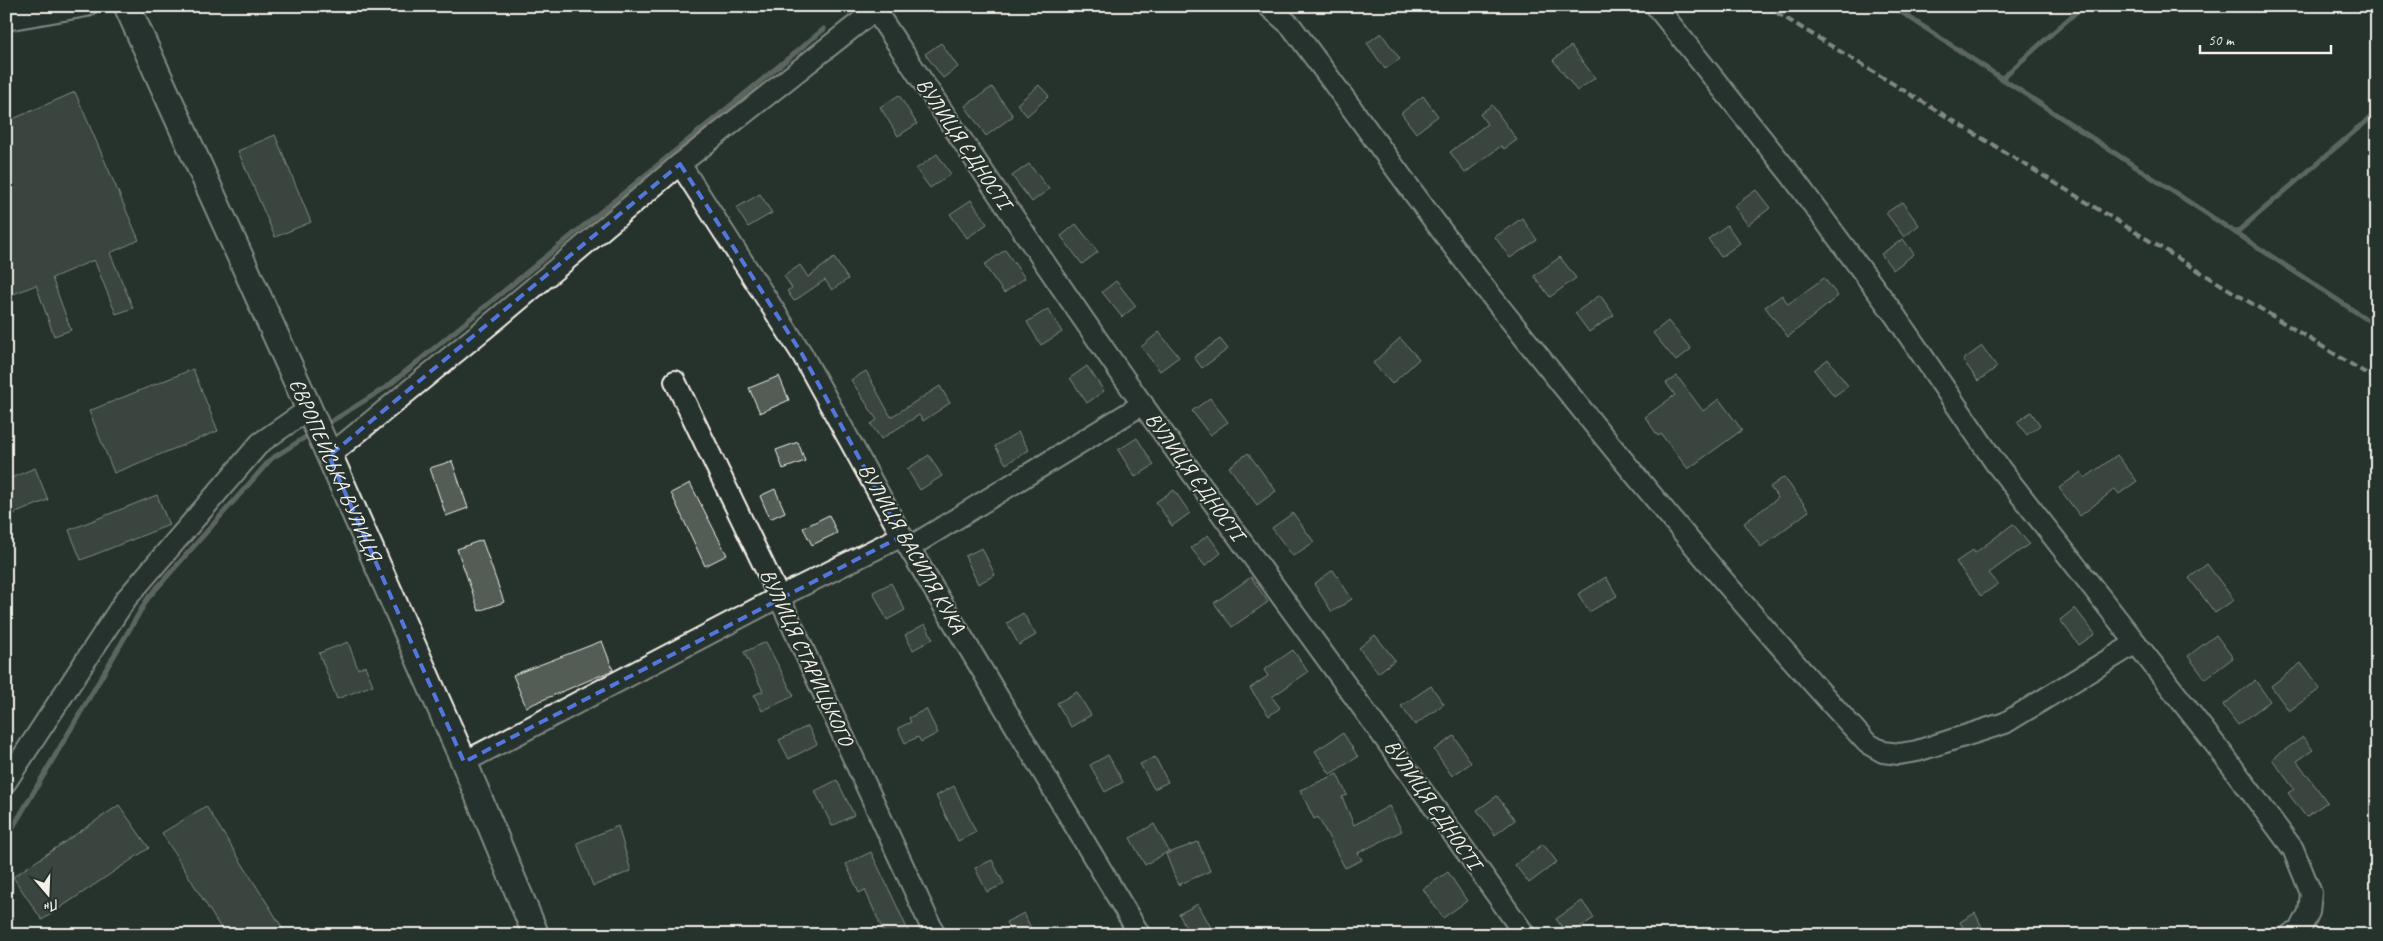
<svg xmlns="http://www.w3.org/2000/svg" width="2383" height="941" viewBox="0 0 2383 941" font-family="Caveat,sans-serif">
	<rect width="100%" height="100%" fill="#26332d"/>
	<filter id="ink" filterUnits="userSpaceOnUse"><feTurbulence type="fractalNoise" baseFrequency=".02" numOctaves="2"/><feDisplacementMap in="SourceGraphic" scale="10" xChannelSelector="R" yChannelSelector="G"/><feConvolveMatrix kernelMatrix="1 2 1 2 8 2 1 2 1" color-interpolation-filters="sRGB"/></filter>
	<g filter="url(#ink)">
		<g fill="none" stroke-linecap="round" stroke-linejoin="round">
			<!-- stream -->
			<g stroke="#9fa39b" stroke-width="5">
				<path d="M1892,6L2377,326"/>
				<path d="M847,11L853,6"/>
				<path d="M2001,79L2083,6"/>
				<path d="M2236,233L2377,112"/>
				<path d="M324,426L388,386L824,29"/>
				<path d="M6,839L148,598L271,459L312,433"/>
			</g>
		</g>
		<!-- building -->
		<g fill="#525c55" stroke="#f4f1e8">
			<path d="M1381,33L1400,59L1385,69L1367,43Z"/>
			<path d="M941,43L958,67L943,78L925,54Z"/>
			<path d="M1571,46L1595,78L1577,91L1553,60Z"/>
			<path d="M1039,85L1049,96L1027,116L1017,104Z"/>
			<path d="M992,87L1013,116L986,136L965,106Z"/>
			<path d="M75,92L139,240L110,253L133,308L116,314L94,260L52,278L71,330L54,336L36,285L6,297V122Z"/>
			<path d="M899,95L917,124L898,136L880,107Z"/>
			<path d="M1423,96L1438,116L1416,133L1401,113Z"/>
			<path d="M1492,105L1517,140L1504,149L1501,146L1465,173L1450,152L1487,124L1480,114Z"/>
			<path d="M275,135L311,222L275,237L238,151Z"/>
			<path d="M937,154L951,174L930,188L916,169Z"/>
			<path d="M1029,164L1049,189L1032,202L1012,176Z"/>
			<path d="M1756,190L1770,208L1748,225L1734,206Z"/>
			<path d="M760,194L772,213L748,227L736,208Z"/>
			<path d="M971,200L987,224L967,238L950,214Z"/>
			<path d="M1902,202L1919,225L1904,237L1886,213Z"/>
			<path d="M1522,218L1537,240L1510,258L1495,237Z"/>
			<path d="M1076,224L1098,252L1082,264L1061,236Z"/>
			<path d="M1727,225L1740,243L1721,257L1708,239Z"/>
			<path d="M1903,239L1914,254L1893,270L1881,254Z"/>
			<path d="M1005,250L1025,278L1004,293L984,265Z"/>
			<path d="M1560,257L1576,278L1550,297L1534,276Z"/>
			<path d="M834,258L848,279L832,290L825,280L794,301L787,291L792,288L784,276L800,265L808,277Z"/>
			<path d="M1824,278L1838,296L1788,337L1765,307L1782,295L1788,304Z"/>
			<path d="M1116,281L1136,306L1122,317L1102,292Z"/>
			<path d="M1600,295L1614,315L1589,332L1575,313Z"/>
			<path d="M1048,309L1062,332L1041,345L1027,322Z"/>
			<path d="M1668,321L1691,349L1676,361L1653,333Z"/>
			<path d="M1159,332L1179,357L1160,371L1141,347Z"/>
			<path d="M1400,338L1419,359L1392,384L1373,363Z"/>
			<path d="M1220,339L1228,349L1202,368L1194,357Z"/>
			<path d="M1982,346L1997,367L1978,381L1963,360Z"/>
			<path d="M1828,359L1848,386L1834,396L1814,370Z"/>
			<path d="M1087,366L1104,391L1087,403L1070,378Z"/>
			<path d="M193,369L218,431L114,473L89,411Z"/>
			<path d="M866,371L891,417L940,386L950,403L923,421L919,415L881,439L871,424L877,420L851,380Z"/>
			<path d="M779,376L789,400L760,413L749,388Z"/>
			<path d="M1677,376L1703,411L1719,399L1742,430L1688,469L1661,434L1658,436L1645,417L1675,395L1666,383Z"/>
			<path d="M1210,398L1228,422L1210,435L1192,411Z"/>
			<path d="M2031,412L2040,425L2027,435L2017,422Z"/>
			<path d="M1018,432L1029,450L1006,464L995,446Z"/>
			<path d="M1137,438L1154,465L1135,477L1118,450Z"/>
			<path d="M798,442L805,461L783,469L776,450Z"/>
			<path d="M1248,453L1276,491L1257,505L1229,467Z"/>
			<path d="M929,455L942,476L920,490L907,469Z"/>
			<path d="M2117,455L2137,481L2119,494L2115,489L2080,516L2059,488L2081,472L2085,478Z"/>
			<path d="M452,461L468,508L446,516L430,468Z"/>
			<path d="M35,468L48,500L6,517V480Z"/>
			<path d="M1784,477L1809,511L1761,547L1744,523L1778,498L1770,487Z"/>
			<path d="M690,483L727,555L705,566L671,493Z"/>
			<path d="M775,489L785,512L770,519L760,496Z"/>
			<path d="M1174,490L1190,513L1172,526L1156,502Z"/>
			<path d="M157,495L169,525L81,560L69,530Z"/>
			<path d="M1293,513L1314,542L1293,556L1272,528Z"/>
			<path d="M829,515L837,533L812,545L803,528Z"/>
			<path d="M2013,524L2029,544L1989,573L1998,584L1981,596L1956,562L1973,550L1975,553Z"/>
			<path d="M1208,535L1221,553L1205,566L1191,548Z"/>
			<path d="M482,540L504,602L479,611L457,549Z"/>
			<path d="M982,548L995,575L978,584L965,556Z"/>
			<path d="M2207,564L2234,600L2215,613L2189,578Z"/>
			<path d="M1333,570L1352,599L1332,612L1314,584Z"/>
			<path d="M1251,577L1268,602L1232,627L1214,603Z"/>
			<path d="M1606,577L1617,596L1589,612L1578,594Z"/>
			<path d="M891,583L905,610L887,620L873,592Z"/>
			<path d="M2075,608L2095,634L2079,645L2060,620Z"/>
			<path d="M1023,613L1036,635L1019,645L1007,623Z"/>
			<path d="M925,624L933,639L913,650L905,635Z"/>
			<path d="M1375,635L1395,660L1378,673L1359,648Z"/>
			<path d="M2216,635L2233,658L2205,679L2188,656Z"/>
			<path d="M602,641L613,670L526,707L513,675Z"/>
			<path d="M348,642L358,669L365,666L373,685L337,699L319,653Z"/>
			<path d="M766,642L794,696L762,711L754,695L763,691L744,652Z"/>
			<path d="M1293,650L1308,672L1272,697L1280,708L1269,716L1250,688L1268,676L1264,670Z"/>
			<path d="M2301,663L2320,689L2289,711L2271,686Z"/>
			<path d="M2255,680L2270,701L2238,725L2223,705Z"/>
			<path d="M1431,686L1444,704L1415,725L1401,706Z"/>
			<path d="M1077,692L1091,715L1071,727L1057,703Z"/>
			<path d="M926,709L938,733L921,742L918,737L905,743L898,728L911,722L909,718Z"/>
			<path d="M808,726L817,744L789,759L779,740Z"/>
			<path d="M1343,733L1358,757L1330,774L1315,751Z"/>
			<path d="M1454,736L1471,763L1452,776L1434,750Z"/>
			<path d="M2303,737L2313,750L2297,761L2327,802L2306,817L2288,793L2294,789L2272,759Z"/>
			<path d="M1108,755L1123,782L1105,792L1090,765Z"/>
			<path d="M1155,757L1168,782L1154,789L1140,764Z"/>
			<path d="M1337,774L1347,795L1342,797L1354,825L1389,806L1402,831L1358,853L1362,860L1345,868L1318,817L1314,819L1300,790Z"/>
			<path d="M837,780L854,815L832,826L815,791Z"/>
			<path d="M954,786L976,832L958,841L936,796Z"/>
			<path d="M1497,796L1515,820L1495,835L1477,810Z"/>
			<path d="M119,805L149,848L42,920L13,877Z"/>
			<path d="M206,806L287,935H225L162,833Z"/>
			<path d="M1154,824L1169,851L1145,865L1130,838Z"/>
			<path d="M618,826L631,871L593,886L577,843Z"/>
			<path d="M1198,842L1210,871L1178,885L1166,854Z"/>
			<path d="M1543,844L1557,862L1529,883L1515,865Z"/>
			<path d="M871,852L895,902L910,935H885L865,890L859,893L846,864Z"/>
			<path d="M992,860L1004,884L987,892L975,868Z"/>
			<path d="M1448,872L1467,901L1443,918L1423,889Z"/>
			<path d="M1582,901L1594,918L1568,935L1556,919Z"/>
			<path d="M1198,904L1215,935H1190L1179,914Z"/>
			<path d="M1024,913L1034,935H1012L1006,922Z"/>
			<path d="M1975,913L1986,935H1967L1960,922Z"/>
		</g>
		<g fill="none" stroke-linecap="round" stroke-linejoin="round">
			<!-- minor casing -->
			<g stroke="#f4f1e8" stroke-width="24">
				<g id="minor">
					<path d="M1268,6L1291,26C1355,111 1416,199 1481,283C1605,441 1732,596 1867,743L1883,752L1899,754L1917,751L2005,723L2136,643"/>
					<path d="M1656,6L1791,175L1894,314L1994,461L2225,757L2293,849L2311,893L2309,912L2299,932L2290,935"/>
					<path d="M875,10C963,142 1051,275 1143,405C1270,582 1400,757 1525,935"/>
					<path d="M6,20L87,6"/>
					<path d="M680,164L802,354L902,536L1140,935"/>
					<path d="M675,381L779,597L935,935"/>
					<path d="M329,456L499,317L680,164L880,6"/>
					<path d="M910,547L1143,404"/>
					<path d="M464,762L779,597L902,536"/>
					<path d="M6,782L126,599L260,443L309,409"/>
				</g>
			</g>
			<!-- major casing -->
			<g stroke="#f4f1e8" stroke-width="29">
				<g id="major">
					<path id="s1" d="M127,6L309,409L464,762L536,935"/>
				</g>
			</g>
			<!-- minor -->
			<use href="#minor" stroke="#26332d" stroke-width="20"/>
			<!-- major -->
			<use href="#major" stroke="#26332d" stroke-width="25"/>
			<!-- rail -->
			<path stroke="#f4f1e8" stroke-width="4" stroke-dasharray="8 4" stroke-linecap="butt" d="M1766,6L2377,380"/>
		</g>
	</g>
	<!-- marked area -->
	<path d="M0 0H2383V941H0ZM680,164L802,354L902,536L464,762L329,456Z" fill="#26332d" fill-opacity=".55" fill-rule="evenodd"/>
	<path fill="none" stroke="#5377dc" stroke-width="4" stroke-dasharray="10 6" stroke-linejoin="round" d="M680,164L802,354L902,536L464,762L329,456Z"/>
	<g text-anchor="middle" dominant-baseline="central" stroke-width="4" stroke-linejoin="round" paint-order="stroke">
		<!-- street labels -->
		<g font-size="21" fill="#f4f1e8" stroke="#26332d">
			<text transform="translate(964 143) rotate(56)">ВУЛИЦЯ ЄДНОСТІ</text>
			<text stroke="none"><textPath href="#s1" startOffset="508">ЄВРОПЕЙСЬКА ВУЛИЦЯ</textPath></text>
			<text transform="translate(1195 476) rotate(54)">ВУЛИЦЯ ЄДНОСТІ</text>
			<text transform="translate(912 548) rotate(60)">ВУЛИЦЯ ВАСИЛЯ КУКА</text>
			<text transform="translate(807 657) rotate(65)">ВУЛИЦЯ СТАРИЦЬКОГО</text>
			<text transform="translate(1433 804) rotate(55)">ВУЛИЦЯ ЄДНОСТІ</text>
		</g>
	</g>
	<!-- margin -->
	<rect width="2383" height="941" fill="none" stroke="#26332d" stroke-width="25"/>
	<rect x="12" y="12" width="2358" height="916" fill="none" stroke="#f4f1e8" stroke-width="2" filter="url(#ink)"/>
	<!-- north arrow -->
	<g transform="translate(48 894) rotate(161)" stroke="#26332d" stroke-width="4" paint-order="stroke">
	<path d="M0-4L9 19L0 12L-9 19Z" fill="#f4f1e8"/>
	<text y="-8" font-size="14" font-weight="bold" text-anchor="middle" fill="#f4f1e8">Пн</text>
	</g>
	<!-- scale -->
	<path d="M2200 45v8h131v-8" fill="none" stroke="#f4f1e8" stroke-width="2.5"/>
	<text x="2208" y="45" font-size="15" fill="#f4f1e8" stroke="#26332d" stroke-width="4" paint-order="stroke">50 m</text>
</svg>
